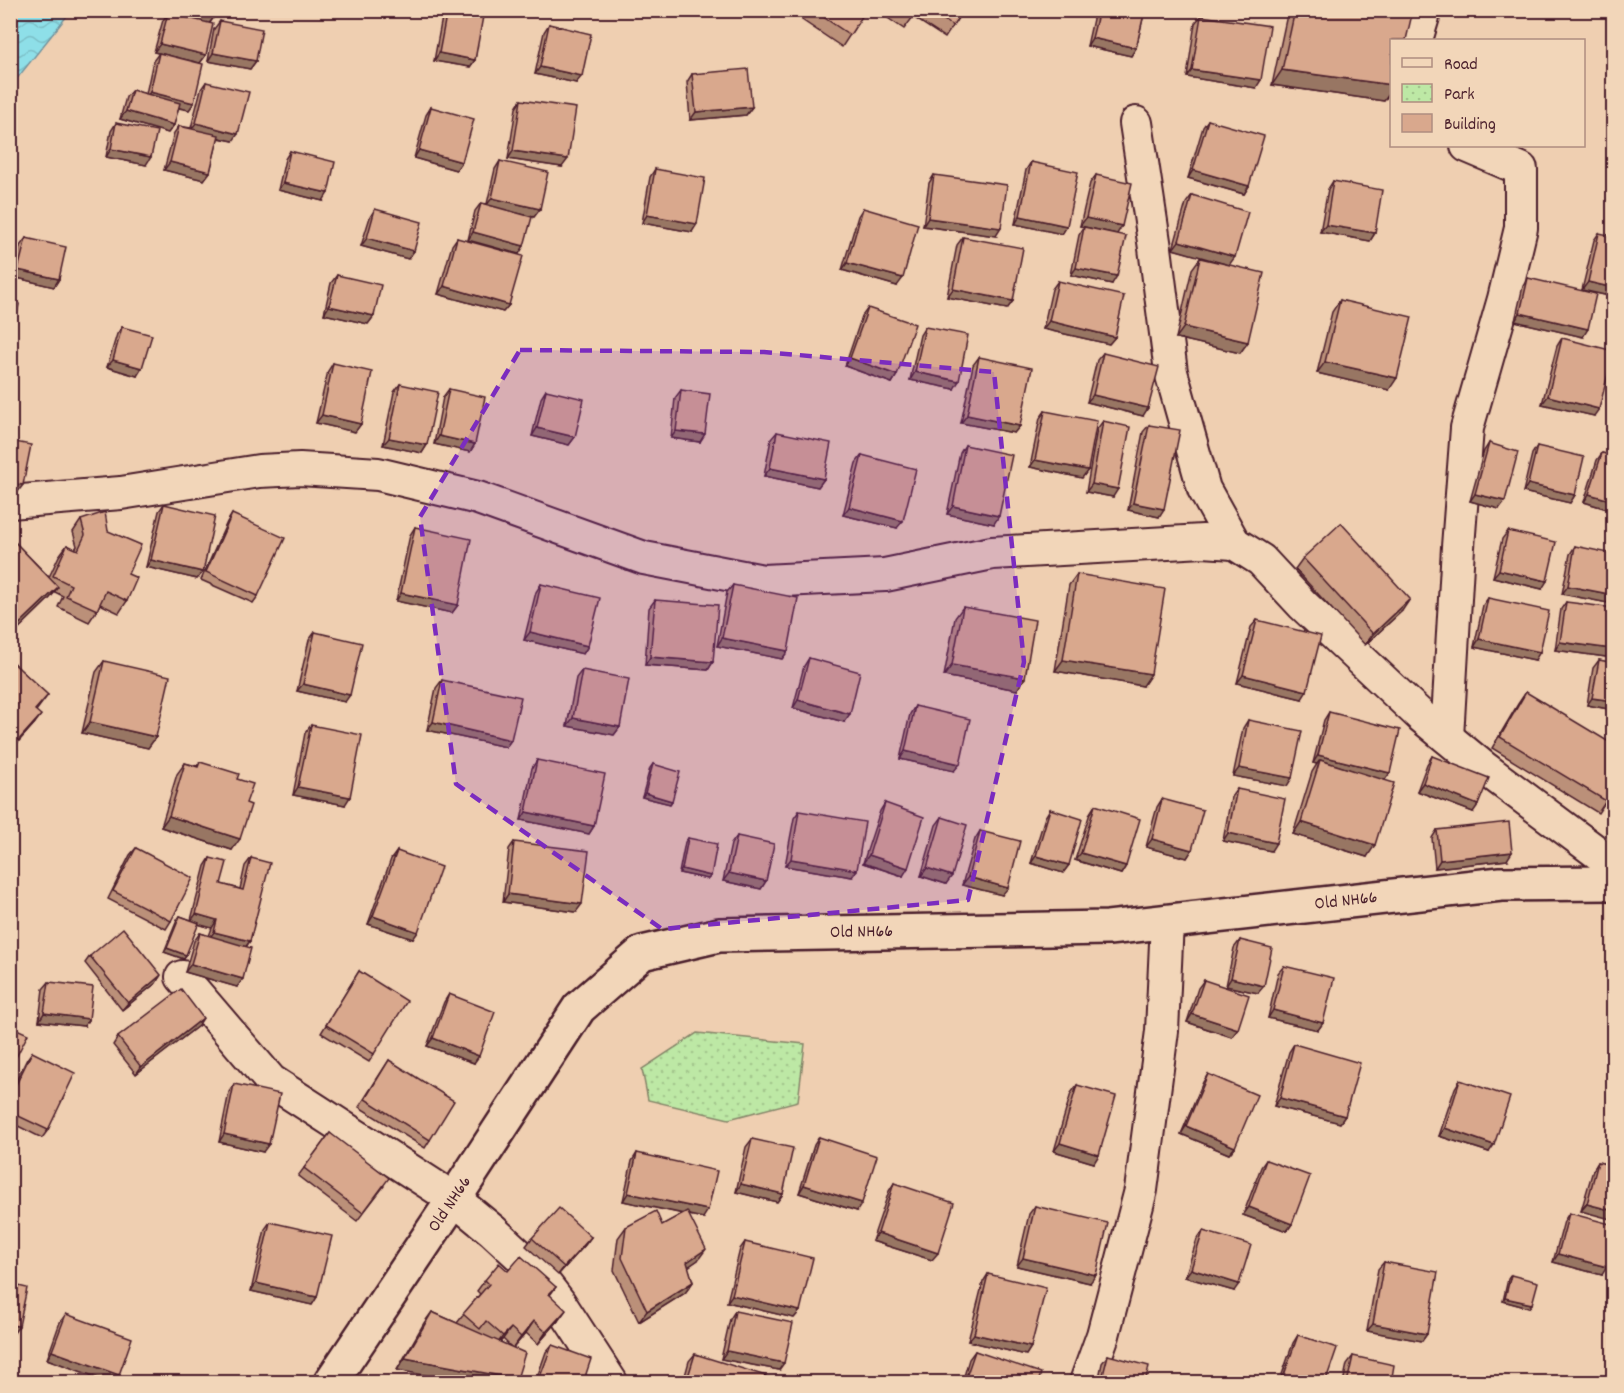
<svg xmlns="http://www.w3.org/2000/svg" width="1624" height="1393" viewBox="0 0 1624 1393" font-family="Dekko,sans-serif">
	<defs>
		<pattern id="park-dots" width="8" height="8" patternUnits="userSpaceOnUse" patternTransform="scale(1.5)"><rect width="8" height="8" fill="#bde8a5"/><path d="M2 2h.1M6 6h.1" fill="none" stroke="#a4c78e" stroke-width="1.8" stroke-linecap="round"/></pattern>
		<pattern id="water-waves" width="16" height="10" patternUnits="userSpaceOnUse" patternTransform="scale(1.5)"><rect width="16" height="10" fill="#8edfe8"/><path d="M0 5q4-4 8 0t8 0" fill="none" stroke="#7cbfc7"/></pattern>
	</defs>
	<rect width="100%" height="100%" fill="#efcfb1"/>
	<filter id="ink" filterUnits="userSpaceOnUse"><feTurbulence type="fractalNoise" baseFrequency=".0167" numOctaves="2"/><feDisplacementMap in="SourceGraphic" scale="12" xChannelSelector="R" yChannelSelector="G"/><feConvolveMatrix kernelMatrix="1 2 1 2 8 2 1 2 1" color-interpolation-filters="sRGB"/></filter>
	<g filter="url(#ink)">
		<!-- park -->
		<path fill="url(#park-dots)" stroke="#848468" stroke-width="1.5" d="M697,1033L805,1044L798,1101L729,1119L648,1100L642,1069Z"/>
		<!-- water -->
		<path fill="url(#water-waves)" stroke="#73929c" stroke-width="1.5" d="M11,10L71,11L11,86L10,11Z"/>
		<g fill="none" stroke-linecap="round" stroke-linejoin="round">
			<!-- minor casing -->
			<g stroke="#4a1f2b" stroke-width="36">
				<g id="minor">
					<path d="M1416,40L1425,10"/>
					<path d="M1136,123L1155,248L1171,372L1204,489L1234,543"/>
					<path d="M10,502L121,493L259,471L300,469L378,474L478,498L644,558L763,581L885,575L992,553L1203,541L1234,543L1261,560L1303,605L1421,716L1483,767L1614,865"/>
					<path d="M1447,737L1458,547L1467,428L1504,299L1521,228V169L1467,146"/>
					<path d="M182,977L271,1081L454,1199L493,1231L532,1267L559,1302L611,1382"/>
					<path d="M1086,1382L1103,1335L1141,1190L1162,1031L1167,921"/>
				</g>
			</g>
			<!-- primary casing -->
			<g stroke="#4a1f2b" stroke-width="38">
				<g id="primary">
					<path id="s1" d="M331,1382L454,1199L579,1008L642,953L719,935L1108,928L1501,884L1614,883"/>
				</g>
			</g>
			<!-- minor -->
			<use href="#minor" stroke="#f2d6b9" stroke-width="32"/>
			<!-- primary -->
			<use href="#primary" stroke="#f2d6b9" stroke-width="33"/>
		</g>
		<!-- wall -->
		<g fill="#bb9079" stroke="#4a1f2b" stroke-width="1.5" fill-rule="evenodd">
			<path d="M162,10H215L214,17L210,23L206,55L200,63L154,52L163,20L166,16L161,14Z"/>
			<path d="M444,10H482L475,60L470,67L434,61L443,12Z"/>
			<path d="M808,10H866L842,47L802,20Z"/>
			<path d="M876,10H963L945,38L913,17L904,29Z"/>
			<path d="M1095,10H1145L1136,48L1131,56L1087,46Z"/>
			<path d="M1288,10H1413L1392,40V90L1384,101L1272,85Z"/>
			<path d="M1201,16L1256,88L1187,77L1195,23Z"/>
			<path d="M220,21L256,61L250,69L208,61L214,29Z"/>
			<path d="M549,24L576,83L535,74L544,32Z"/>
			<path d="M159,53L194,103L189,110L178,108L174,125L168,133L120,119L126,97L132,90L146,94L153,61Z"/>
			<path d="M692,74L752,107L746,115L690,120L687,82Z"/>
			<path d="M206,82L233,141L218,138L210,172L204,180L164,170L174,133L179,126L191,128L201,89Z"/>
			<path d="M521,100L562,167L508,159L516,108Z"/>
			<path d="M431,107L456,170L414,158L426,115Z"/>
			<path d="M1208,120L1249,186L1244,194L1188,178L1203,127Z"/>
			<path d="M116,123L146,165L106,157L111,131Z"/>
			<path d="M290,151L323,201L278,190L285,159Z"/>
			<path d="M500,161L540,209L534,217L529,216L519,254L468,240L475,211L481,203L487,204L495,169Z"/>
			<path d="M1031,162L1067,226L1062,234L1015,224L1026,170Z"/>
			<path d="M655,169L692,232L642,223L650,177Z"/>
			<path d="M934,175L996,236L923,226L929,183Z"/>
			<path d="M1096,175L1117,234L1112,284L1071,275L1079,235L1084,227L1111,233L1080,226L1090,183Z"/>
			<path d="M1333,181L1375,233L1370,241L1320,232L1328,189Z"/>
			<path d="M1192,195L1229,265L1248,342L1240,353L1176,338L1192,269L1200,258L1228,264L1173,249L1186,203Z"/>
			<path d="M863,208L897,286L842,270L858,216Z"/>
			<path d="M375,209L414,251L408,259L361,246L370,217Z"/>
			<path d="M1599,233L1614,297L1582,290L1594,240Z"/>
			<path d="M963,237L1013,301L1007,309L947,297L957,245Z"/>
			<path d="M26,238L59,279L54,287L13,277L20,246Z"/>
			<path d="M457,238L509,305L503,312L438,294L452,245Z"/>
			<path d="M337,275L374,316L368,324L324,314L331,283Z"/>
			<path d="M1528,278L1583,337L1515,321L1523,286Z"/>
			<path d="M1058,281L1115,337L1109,344L1043,329L1052,289Z"/>
			<path d="M1340,300L1389,390L1317,373L1332,312Z"/>
			<path d="M868,308L897,375L892,383L845,366L862,316Z"/>
			<path d="M122,327L137,376L107,367L117,334Z"/>
			<path d="M925,327L954,389L910,380L920,335Z"/>
			<path d="M1562,338L1594,416L1542,404L1557,346Z"/>
			<path d="M1103,353L1143,416L1087,402L1097,360Z"/>
			<path d="M979,357L1020,426L1014,433L961,423L973,365Z"/>
			<path d="M333,363L361,424L355,432L316,423L328,371Z"/>
			<path d="M400,384L427,445L422,453L383,445L394,392Z"/>
			<path d="M449,389L475,444L470,452L434,444L443,397Z"/>
			<path d="M546,390L575,437L569,445L532,436L541,398Z"/>
			<path d="M681,390L700,442L671,438L675,398Z"/>
			<path d="M1045,411L1088,470L1082,478L1030,467L1040,418Z"/>
			<path d="M1103,421L1113,497L1086,492L1097,429Z"/>
			<path d="M1149,425L1159,517L1128,510L1143,432Z"/>
			<path d="M777,432L824,479L818,487L764,476L771,439Z"/>
			<path d="M1489,443L1499,509L1470,501L1484,451Z"/>
			<path d="M965,445L994,524L947,514L960,453Z"/>
			<path d="M1537,446L1575,495L1570,503L1523,492L1532,454Z"/>
			<path d="M1602,453L1614,456V511L1584,502L1597,460Z"/>
			<path d="M862,455L897,528L843,515L856,463Z"/>
			<path d="M164,504L203,572L197,579L146,567L159,511Z"/>
			<path d="M232,514L258,596L253,603L201,580L227,522Z"/>
			<path d="M81,520L108,531L128,574L127,601L119,613L100,604L97,610L89,622L58,607L63,596L55,592L50,598L10,637V537L49,577L59,556L67,545L75,549L77,546L73,532Z"/>
			<path d="M415,527L458,605L452,613L396,601L410,535Z"/>
			<path d="M1508,531L1542,589L1493,577L1502,539Z"/>
			<path d="M1575,546L1614,595L1608,603L1562,594L1570,554Z"/>
			<path d="M1303,558L1402,611L1365,645L1295,569Z"/>
			<path d="M1077,574L1143,686L1055,671L1069,585Z"/>
			<path d="M541,584L588,646L583,654L524,640L536,592Z"/>
			<path d="M733,585L788,651L782,659L717,646L727,592Z"/>
			<path d="M1488,598L1535,660L1474,647L1483,605Z"/>
			<path d="M655,600L713,662L708,670L645,665L649,608Z"/>
			<path d="M1566,602L1612,649L1606,657L1555,650L1561,609Z"/>
			<path d="M963,607L1017,690L944,676L955,618Z"/>
			<path d="M1257,620L1302,699L1237,683L1251,627Z"/>
			<path d="M315,632L345,702L297,691L309,640Z"/>
			<path d="M809,658L844,722L793,708L804,666Z"/>
			<path d="M10,660L48,695L36,711L35,723L10,751Z"/>
			<path d="M1599,660L1614,663V710L1587,705L1593,668Z"/>
			<path d="M104,661L156,737L148,748L82,733L96,672Z"/>
			<path d="M582,670L620,727L614,735L567,726L576,678Z"/>
			<path d="M442,680L511,740L506,747L427,730L436,688Z"/>
			<path d="M1526,692L1606,801L1598,813L1492,748L1518,704Z"/>
			<path d="M915,706L954,771L900,759L910,714Z"/>
			<path d="M1329,712L1385,780L1367,857L1293,834L1312,772L1317,764L1313,763L1324,720Z"/>
			<path d="M1248,720L1287,786L1233,776L1243,728Z"/>
			<path d="M311,725L345,805L293,795L305,733Z"/>
			<path d="M1432,756L1473,812L1417,791L1427,764Z"/>
			<path d="M537,760L594,826L589,834L521,820L532,768Z"/>
			<path d="M200,762L237,779L246,803L232,850L161,827L177,774L185,763L197,766Z"/>
			<path d="M653,764L672,801L670,804L642,797L650,768Z"/>
			<path d="M1237,789L1271,851L1223,841L1231,797Z"/>
			<path d="M1162,799L1192,850L1187,858L1146,847L1157,807Z"/>
			<path d="M885,803L903,876L863,863L880,811Z"/>
			<path d="M1095,805L1126,866L1121,874L1075,860L1090,813Z"/>
			<path d="M1050,809L1069,865L1063,873L1031,863L1045,817Z"/>
			<path d="M799,811L852,877L785,866L794,818Z"/>
			<path d="M942,817L946,884L921,876L936,825Z"/>
			<path d="M1437,830L1507,860L1435,868L1432,838Z"/>
			<path d="M980,831L1002,895L962,885L975,839Z"/>
			<path d="M737,836L766,881L761,889L723,881L731,844Z"/>
			<path d="M688,838L711,876L708,879L679,873L685,842Z"/>
			<path d="M514,842L576,912L503,902L509,849Z"/>
			<path d="M136,848L171,921L166,929L108,899L130,855Z"/>
			<path d="M397,851L413,939L368,924L391,859Z"/>
			<path d="M210,858L221,884L240,889L245,866L251,858L250,941L246,947L237,987L185,972L194,941L200,933L209,936L212,928L198,924L184,959L164,952L177,920L180,916L191,920L205,866Z"/>
			<path d="M1240,940L1258,993L1226,986L1234,948Z"/>
			<path d="M90,956L156,983L122,1010L85,963Z"/>
			<path d="M1284,966L1323,1023L1318,1030L1268,1018L1278,973Z"/>
			<path d="M359,971L374,1054L369,1062L321,1033Z"/>
			<path d="M1204,980L1238,1029L1232,1037L1187,1022L1198,988Z"/>
			<path d="M49,982L84,1026L39,1021L43,989Z"/>
			<path d="M449,994L474,1063L427,1046L444,1002Z"/>
			<path d="M198,1026L136,1074L113,1045L118,1037Z"/>
			<path d="M1294,1044L1345,1116L1340,1123L1274,1106L1289,1052Z"/>
			<path d="M32,1052L48,1130L42,1138L10,1122V1093L27,1059Z"/>
			<path d="M389,1060L430,1140L425,1148L359,1107Z"/>
			<path d="M1208,1074L1235,1147L1229,1154L1181,1134L1203,1082Z"/>
			<path d="M1460,1080L1489,1152L1439,1136L1455,1088Z"/>
			<path d="M234,1084L263,1152L219,1142L229,1092Z"/>
			<path d="M1077,1085L1094,1163L1054,1151L1071,1093Z"/>
			<path d="M330,1133L384,1186L357,1221L298,1176Z"/>
			<path d="M819,1137L857,1211L799,1193L814,1145Z"/>
			<path d="M752,1139L783,1194L777,1202L736,1192L746,1147Z"/>
			<path d="M637,1153L703,1218L689,1215L698,1260L688,1267L693,1282L685,1293L639,1322L614,1270L618,1238L626,1227L662,1225L683,1214L623,1201L632,1161Z"/>
			<path d="M1266,1160L1292,1224L1287,1231L1243,1215L1261,1167Z"/>
			<path d="M1598,1162L1614,1166L1581,1211L1593,1170Z"/>
			<path d="M894,1183L932,1260L872,1241L889,1191Z"/>
			<path d="M1035,1206L1090,1283L1017,1266L1029,1214Z"/>
			<path d="M1569,1213L1602,1275L1553,1262L1564,1221Z"/>
			<path d="M270,1222L317,1297L312,1305L251,1291L265,1229Z"/>
			<path d="M1203,1231L1234,1291L1185,1277L1197,1239Z"/>
			<path d="M591,1237L585,1245L558,1275L526,1246L532,1238Z"/>
			<path d="M745,1242L800,1311L794,1318L727,1302L740,1249Z"/>
			<path d="M1384,1262L1427,1334L1422,1341L1367,1331L1378,1269Z"/>
			<path d="M508,1271L556,1287L550,1295L558,1321L538,1344L526,1333L513,1348L517,1379L514,1383H466L397,1370L424,1323L432,1312L457,1323L480,1294L477,1291L485,1280ZM503,1339L511,1347L500,1342Z"/>
			<path d="M988,1274L1031,1347L1026,1355L968,1341L983,1282Z"/>
			<path d="M1511,1275L1529,1308L1503,1301L1508,1279Z"/>
			<path d="M735,1311L779,1370L721,1359L730,1319Z"/>
			<path d="M66,1314L119,1375L114,1383L47,1359L60,1322Z"/>
			<path d="M1298,1335L1325,1383H1279L1293,1343Z"/>
			<path d="M552,1345L583,1383H535L546,1352Z"/>
			<path d="M975,1351L1038,1383H962L969,1359Z"/>
			<path d="M695,1354L764,1383H683L689,1361Z"/>
			<path d="M1108,1355L1145,1383H1098L1102,1363Z"/>
			<path d="M1353,1356L1391,1383H1343L1347,1364Z"/>
			<path d="M1614,1363V1383H1609L1612,1364Z"/>
		</g>
		<!-- shaded-wall -->
		<g fill="#987663" stroke="#4a1f2b" stroke-width="1.5">
			<path d="M164,10H184L214,17L208,25L168,13L166,16L161,14Z"/>
			<path d="M1092,38L1136,48L1131,56L1087,46Z"/>
			<path d="M160,44L206,55L200,63L154,52Z"/>
			<path d="M213,53L256,61L250,69L208,61Z"/>
			<path d="M439,53L475,60L470,67L434,61Z"/>
			<path d="M540,67L582,76L576,83L535,74Z"/>
			<path d="M1192,70L1261,80L1256,88L1187,77Z"/>
			<path d="M1282,70L1392,85V90L1384,101L1272,85Z"/>
			<path d="M150,92L194,103L189,110L144,100Z"/>
			<path d="M752,107L746,115L690,120L696,112Z"/>
			<path d="M126,111L174,125L168,133L120,119Z"/>
			<path d="M196,123L238,134L233,141L190,131Z"/>
			<path d="M111,149L151,157L146,165L106,157Z"/>
			<path d="M419,150L462,162L456,170L414,158Z"/>
			<path d="M513,151L568,159L562,167L508,159Z"/>
			<path d="M170,162L210,172L204,180L164,170Z"/>
			<path d="M1193,170L1249,186L1244,194L1188,178Z"/>
			<path d="M283,183L328,193L323,201L278,190Z"/>
			<path d="M492,198L540,209L534,217L486,206Z"/>
			<path d="M647,215L697,224L692,232L642,223Z"/>
			<path d="M1020,216L1067,226L1062,234L1015,224Z"/>
			<path d="M928,218L1001,228L996,236L923,226Z"/>
			<path d="M1086,218L1122,226L1117,234L1080,226Z"/>
			<path d="M1326,225L1375,233L1370,241L1320,232Z"/>
			<path d="M473,232L524,246L519,254L468,240Z"/>
			<path d="M367,238L414,251L408,259L361,246Z"/>
			<path d="M1179,241L1235,257L1229,265L1173,249Z"/>
			<path d="M847,263L903,278L897,286L842,270Z"/>
			<path d="M1076,268L1117,276L1112,284L1071,275Z"/>
			<path d="M18,270L59,279L54,287L13,277Z"/>
			<path d="M1588,282L1614,288V297L1582,290Z"/>
			<path d="M444,286L509,305L503,312L438,294Z"/>
			<path d="M953,289L1013,301L1007,309L947,297Z"/>
			<path d="M329,306L374,316L368,324L324,314Z"/>
			<path d="M1520,313L1588,329L1583,337L1515,321Z"/>
			<path d="M1049,321L1115,337L1109,344L1043,329Z"/>
			<path d="M1184,327L1248,342L1240,353L1176,338Z"/>
			<path d="M850,358L897,375L892,383L845,366Z"/>
			<path d="M113,360L142,368L137,376L107,367Z"/>
			<path d="M1325,362L1397,378L1389,390L1317,373Z"/>
			<path d="M915,372L959,381L954,389L910,380Z"/>
			<path d="M1093,395L1148,408L1143,416L1087,402Z"/>
			<path d="M1548,396L1599,409L1594,416L1542,404Z"/>
			<path d="M322,415L361,424L355,432L316,423Z"/>
			<path d="M967,415L1020,426L1014,433L961,423Z"/>
			<path d="M537,428L575,437L569,445L532,436Z"/>
			<path d="M676,431L705,434L700,442L671,438Z"/>
			<path d="M439,436L475,444L470,452L434,444Z"/>
			<path d="M389,438L427,445L422,453L383,445Z"/>
			<path d="M1035,460L1088,470L1082,478L1030,467Z"/>
			<path d="M770,468L824,479L818,487L764,476Z"/>
			<path d="M10,483L23,485L17,493L10,492Z"/>
			<path d="M1092,484L1118,489L1113,497L1086,492Z"/>
			<path d="M1528,484L1575,495L1570,503L1523,492Z"/>
			<path d="M1475,494L1505,501L1499,509L1470,501Z"/>
			<path d="M1589,494L1614,501V511L1584,502Z"/>
			<path d="M1133,503L1164,509L1159,517L1128,510Z"/>
			<path d="M953,506L999,516L994,524L947,514Z"/>
			<path d="M849,507L903,521L897,528L843,515Z"/>
			<path d="M151,560L203,572L197,579L146,567Z"/>
			<path d="M1499,570L1547,581L1542,589L1493,577Z"/>
			<path d="M1568,586L1614,595L1608,603L1562,594Z"/>
			<path d="M58,587L50,598L10,637V633Z"/>
			<path d="M401,593L458,605L452,613L396,601Z"/>
			<path d="M1410,599L1402,611L1365,645L1373,634Z"/>
			<path d="M530,632L588,646L583,654L524,640Z"/>
			<path d="M722,638L788,651L782,659L717,646Z"/>
			<path d="M1479,639L1540,652L1535,660L1474,647Z"/>
			<path d="M1560,642L1612,649L1606,657L1555,650Z"/>
			<path d="M650,657L713,662L708,670L645,665Z"/>
			<path d="M1063,660L1151,674L1143,686L1055,671Z"/>
			<path d="M952,665L1025,678L1017,690L944,676Z"/>
			<path d="M1243,675L1307,691L1302,699L1237,683Z"/>
			<path d="M303,684L350,695L345,702L297,691Z"/>
			<path d="M1592,698L1614,701V710L1587,705Z"/>
			<path d="M798,700L850,714L844,722L793,708Z"/>
			<path d="M41,715L35,723L10,751L15,744Z"/>
			<path d="M573,718L620,727L614,735L567,726Z"/>
			<path d="M90,722L156,737L148,748L82,733Z"/>
			<path d="M433,722L511,740L506,747L427,730Z"/>
			<path d="M905,751L960,764L954,771L900,759Z"/>
			<path d="M1318,755L1390,773L1384,781L1320,760L1317,764L1313,763Z"/>
			<path d="M1239,768L1292,778L1287,786L1233,776Z"/>
			<path d="M1423,783L1478,805L1473,812L1417,791Z"/>
			<path d="M298,787L350,797L345,805L293,795Z"/>
			<path d="M645,793L672,801L670,804L642,797Z"/>
			<path d="M526,812L594,826L589,834L521,820Z"/>
			<path d="M169,816L240,839L232,850L161,827Z"/>
			<path d="M1301,822L1375,845L1367,857L1293,834Z"/>
			<path d="M1228,833L1276,843L1271,851L1223,841Z"/>
			<path d="M1152,839L1192,850L1187,858L1146,847Z"/>
			<path d="M1512,852L1507,860L1435,868L1440,860Z"/>
			<path d="M1081,853L1126,866L1121,874L1075,860Z"/>
			<path d="M869,855L908,868L903,876L863,863Z"/>
			<path d="M1036,856L1069,865L1063,873L1031,863Z"/>
			<path d="M791,859L857,870L852,877L785,866Z"/>
			<path d="M927,868L952,876L946,884L921,876Z"/>
			<path d="M682,869L711,876L708,879L679,873Z"/>
			<path d="M729,873L766,881L761,889L723,881Z"/>
			<path d="M968,877L1008,888L1002,895L962,885Z"/>
			<path d="M508,894L582,904L576,912L503,902Z"/>
			<path d="M196,914L217,920L212,928L190,922Z"/>
			<path d="M373,916L418,932L413,939L368,924Z"/>
			<path d="M214,932L250,941L244,949L208,940Z"/>
			<path d="M167,948L186,955L184,959L164,952Z"/>
			<path d="M191,964L243,979L237,987L185,972Z"/>
			<path d="M161,975L156,983L122,1010L128,1003Z"/>
			<path d="M1231,978L1264,986L1258,993L1226,986Z"/>
			<path d="M1273,1010L1323,1023L1318,1030L1268,1018Z"/>
			<path d="M44,1013L89,1019L84,1026L39,1021Z"/>
			<path d="M1192,1014L1238,1029L1232,1037L1187,1022Z"/>
			<path d="M203,1018L198,1026L136,1074L141,1067Z"/>
			<path d="M433,1038L479,1056L474,1063L427,1046Z"/>
			<path d="M1280,1098L1345,1116L1340,1123L1274,1106Z"/>
			<path d="M1186,1126L1235,1147L1229,1154L1181,1134Z"/>
			<path d="M1445,1128L1494,1145L1489,1152L1439,1136Z"/>
			<path d="M224,1134L269,1144L263,1152L219,1142Z"/>
			<path d="M1060,1143L1099,1155L1094,1163L1054,1151Z"/>
			<path d="M741,1184L783,1194L777,1202L736,1192Z"/>
			<path d="M804,1185L862,1203L857,1211L799,1193Z"/>
			<path d="M628,1193L708,1210L703,1218L623,1201Z"/>
			<path d="M1587,1204L1614,1211V1220L1581,1211Z"/>
			<path d="M1249,1207L1292,1224L1287,1231L1243,1215Z"/>
			<path d="M878,1233L938,1253L932,1260L872,1241Z"/>
			<path d="M591,1237L585,1245L558,1275L564,1267Z"/>
			<path d="M706,1249L698,1260L679,1273L687,1262Z"/>
			<path d="M1558,1254L1607,1267L1602,1275L1553,1262Z"/>
			<path d="M1023,1258L1096,1275L1090,1283L1017,1266Z"/>
			<path d="M1191,1269L1239,1284L1234,1291L1185,1277Z"/>
			<path d="M693,1282L685,1293L639,1322L647,1311Z"/>
			<path d="M256,1283L317,1297L312,1305L251,1291Z"/>
			<path d="M732,1295L800,1311L794,1318L727,1302Z"/>
			<path d="M1505,1298L1532,1304L1529,1308L1503,1301Z"/>
			<path d="M566,1310L558,1321L538,1344L546,1332Z"/>
			<path d="M534,1321L526,1333L513,1348L521,1337Z"/>
			<path d="M1373,1324L1427,1334L1422,1341L1367,1331Z"/>
			<path d="M10,1325L19,1326L13,1334L10,1333Z"/>
			<path d="M511,1328L503,1339L495,1347L503,1336Z"/>
			<path d="M974,1334L1031,1347L1026,1355L968,1341Z"/>
			<path d="M52,1351L119,1375L114,1383H112L47,1359Z"/>
			<path d="M727,1351L784,1363L779,1370L721,1359Z"/>
			<path d="M405,1358L517,1379L514,1383H466L397,1370Z"/>
			<path d="M540,1377L557,1383H536Z"/>
		</g>
		<!-- building -->
		<g fill="#d9a88d" stroke="#4a1f2b" stroke-width="1.5">
			<path d="M184,10H215L214,17Z"/>
			<path d="M447,10L484,11L475,60L439,53Z"/>
			<path d="M813,10H866L850,35Z"/>
			<path d="M901,10H917L912,18Z"/>
			<path d="M929,10H963L953,26Z"/>
			<path d="M1099,10H1145L1136,48L1092,38Z"/>
			<path d="M1295,10H1413L1406,40H1392V85L1282,70Z"/>
			<path d="M168,13L213,24L206,55L160,44Z"/>
			<path d="M1201,16L1270,26L1261,80L1192,70Z"/>
			<path d="M220,21L262,29L256,61L213,53Z"/>
			<path d="M549,24L591,34L582,76L540,67Z"/>
			<path d="M159,53L203,64L194,103L150,92Z"/>
			<path d="M748,69L752,107L696,112L692,74Z"/>
			<path d="M206,82L249,92L238,134L196,123Z"/>
			<path d="M132,90L180,103L174,125L126,111Z"/>
			<path d="M521,100L576,108L568,159L513,151Z"/>
			<path d="M431,107L474,119L462,162L419,150Z"/>
			<path d="M1208,120L1264,136L1249,186L1193,170Z"/>
			<path d="M116,123L157,131L151,157L111,149Z"/>
			<path d="M179,126L219,135L210,172L170,162Z"/>
			<path d="M290,151L335,162L328,193L283,183Z"/>
			<path d="M500,161L548,172L540,209L492,198Z"/>
			<path d="M1031,162L1078,172L1067,226L1020,216Z"/>
			<path d="M655,169L705,178L697,224L647,215Z"/>
			<path d="M934,175L1007,185L1001,228L928,218Z"/>
			<path d="M1096,175L1132,183L1122,226L1086,218Z"/>
			<path d="M1333,181L1382,190L1375,233L1326,225Z"/>
			<path d="M1192,195L1248,212L1235,257L1179,241Z"/>
			<path d="M481,203L532,217L524,246L473,232Z"/>
			<path d="M863,208L918,224L903,278L847,263Z"/>
			<path d="M375,209L422,222L414,251L367,238Z"/>
			<path d="M1084,227L1126,236L1117,276L1076,268Z"/>
			<path d="M1599,233L1614,236V288L1588,282Z"/>
			<path d="M963,237L1023,248L1013,301L953,289Z"/>
			<path d="M26,238L66,247L59,279L18,270Z"/>
			<path d="M457,238L523,256L509,305L444,286Z"/>
			<path d="M1200,258L1264,273L1248,342L1184,327Z"/>
			<path d="M337,275L381,285L374,316L329,306Z"/>
			<path d="M1528,278L1596,294L1588,329L1520,313Z"/>
			<path d="M1058,281L1124,296L1115,337L1049,321Z"/>
			<path d="M1340,300L1412,317L1397,378L1325,362Z"/>
			<path d="M10,302L19,304L11,345H10Z"/>
			<path d="M868,308L915,324L897,375L850,358Z"/>
			<path d="M122,327L152,335L142,368L113,360Z"/>
			<path d="M925,327L968,335L959,381L915,372Z"/>
			<path d="M1562,338L1614,351L1599,409L1548,396Z"/>
			<path d="M1103,353L1159,367L1148,408L1093,395Z"/>
			<path d="M979,357L1032,368L1020,426L967,415Z"/>
			<path d="M333,363L372,372L361,424L322,415Z"/>
			<path d="M400,384L438,392L427,445L389,438Z"/>
			<path d="M449,389L485,397L475,444L439,436Z"/>
			<path d="M546,390L584,399L575,437L537,428Z"/>
			<path d="M681,390L710,394L705,434L676,431Z"/>
			<path d="M1045,411L1097,421L1088,470L1035,460Z"/>
			<path d="M1103,421L1130,427L1118,489L1092,484Z"/>
			<path d="M1149,425L1180,430L1164,509L1133,503Z"/>
			<path d="M777,432L831,443L824,479L770,468Z"/>
			<path d="M10,441L31,445L23,485L10,483Z"/>
			<path d="M1489,443L1518,452L1505,501L1475,494Z"/>
			<path d="M965,445L1012,455L999,516L953,506Z"/>
			<path d="M1537,446L1584,457L1575,495L1528,484Z"/>
			<path d="M1602,453L1614,456V501L1589,494Z"/>
			<path d="M862,455L916,469L903,521L849,507Z"/>
			<path d="M164,504L215,516L203,572L151,560Z"/>
			<path d="M105,512L108,531L141,545L128,574L137,578L127,601L106,591L97,610L66,596L71,585L53,576L67,545L78,550L85,535L81,520Z"/>
			<path d="M232,514L285,538L258,596L206,572Z"/>
			<path d="M1341,523L1410,599L1373,634L1303,558Z"/>
			<path d="M415,527L471,539L458,605L401,593Z"/>
			<path d="M1508,531L1556,542L1547,581L1499,570Z"/>
			<path d="M10,537L58,587L10,633Z"/>
			<path d="M1575,546L1614,554V595L1568,586Z"/>
			<path d="M1077,574L1165,589L1151,674L1063,660Z"/>
			<path d="M541,584L600,598L588,646L530,632Z"/>
			<path d="M733,585L798,598L788,651L722,638Z"/>
			<path d="M1488,598L1549,611L1540,652L1479,639Z"/>
			<path d="M655,600L718,605L713,662L650,657Z"/>
			<path d="M1566,602L1614,608V639L1612,649L1560,642Z"/>
			<path d="M963,607L1035,620L1025,678L952,665Z"/>
			<path d="M1257,620L1321,636L1307,691L1243,675Z"/>
			<path d="M315,632L362,643L350,695L303,684Z"/>
			<path d="M809,658L860,672L850,714L798,700Z"/>
			<path d="M10,660L48,695L35,710L41,715L15,744L10,741Z"/>
			<path d="M1599,660L1614,663V701L1592,698Z"/>
			<path d="M104,661L170,676L156,737L90,722Z"/>
			<path d="M582,670L629,679L620,727L573,718Z"/>
			<path d="M442,680L521,697L511,740L433,722Z"/>
			<path d="M1526,692L1614,745V790L1606,801L1500,737Z"/>
			<path d="M915,706L970,719L960,764L905,751Z"/>
			<path d="M1329,712L1400,730L1390,773L1318,755Z"/>
			<path d="M1248,720L1302,731L1292,778L1239,768Z"/>
			<path d="M311,725L362,735L350,797L298,787Z"/>
			<path d="M1432,756L1489,778L1478,805L1423,783Z"/>
			<path d="M537,760L605,774L594,826L526,812Z"/>
			<path d="M1320,760L1394,783L1375,845L1301,822Z"/>
			<path d="M200,762L239,774L237,779L253,784L246,803L251,805L240,839L169,816L185,763L198,767Z"/>
			<path d="M653,764L680,772L672,801L645,793Z"/>
			<path d="M1237,789L1285,799L1276,843L1228,833Z"/>
			<path d="M1162,799L1203,810L1192,850L1152,839Z"/>
			<path d="M885,803L924,817L908,868L869,855Z"/>
			<path d="M1095,805L1140,819L1126,866L1081,853Z"/>
			<path d="M1050,809L1082,819L1069,865L1036,856Z"/>
			<path d="M799,811L865,822L857,870L791,859Z"/>
			<path d="M942,817L967,825L952,876L927,868Z"/>
			<path d="M1509,822L1512,852L1440,860L1437,830Z"/>
			<path d="M980,831L1020,841L1008,888L968,877Z"/>
			<path d="M737,836L774,844L766,881L729,873Z"/>
			<path d="M688,838L717,844L711,876L682,869Z"/>
			<path d="M514,842L589,851L582,904L508,894Z"/>
			<path d="M136,848L193,878L171,921L113,891Z"/>
			<path d="M397,851L441,867L418,932L373,916Z"/>
			<path d="M210,858L227,862L221,884L243,890L251,858L270,863L250,941L214,932L217,920L196,914Z"/>
			<path d="M180,916L199,923L186,955L167,948Z"/>
			<path d="M123,928L161,975L128,1003L90,956Z"/>
			<path d="M200,933L251,948L243,979L191,964Z"/>
			<path d="M1240,940L1272,948L1264,986L1231,978Z"/>
			<path d="M1284,966L1334,978L1323,1023L1273,1010Z"/>
			<path d="M359,971L407,1001L374,1054L326,1025Z"/>
			<path d="M1204,980L1249,995L1238,1029L1192,1014Z"/>
			<path d="M49,982L93,987L89,1019L44,1013Z"/>
			<path d="M181,989L203,1018L141,1067L118,1037Z"/>
			<path d="M449,994L495,1012L479,1056L433,1038Z"/>
			<path d="M10,1026L28,1034L10,1069Z"/>
			<path d="M1294,1044L1360,1063L1345,1116L1280,1098Z"/>
			<path d="M32,1052L75,1073L48,1130L10,1112V1097Z"/>
			<path d="M389,1060L454,1101L430,1140L365,1099Z"/>
			<path d="M1208,1074L1257,1095L1235,1147L1186,1126Z"/>
			<path d="M1460,1080L1510,1097L1494,1145L1445,1128Z"/>
			<path d="M234,1084L280,1094L269,1144L224,1134Z"/>
			<path d="M1077,1085L1116,1096L1099,1155L1060,1143Z"/>
			<path d="M330,1133L389,1178L363,1213L304,1168Z"/>
			<path d="M819,1137L877,1156L862,1203L804,1185Z"/>
			<path d="M752,1139L793,1148L783,1194L741,1184Z"/>
			<path d="M637,1153L717,1171L708,1210L628,1193Z"/>
			<path d="M1266,1160L1310,1176L1292,1224L1249,1207Z"/>
			<path d="M1598,1162L1614,1166V1211L1587,1204Z"/>
			<path d="M894,1183L954,1203L938,1253L878,1233Z"/>
			<path d="M1035,1206L1108,1223L1096,1275L1023,1258Z"/>
			<path d="M559,1208L591,1237L564,1267L532,1238Z"/>
			<path d="M656,1211L662,1225L687,1211L706,1249L687,1262L693,1282L647,1311L622,1258L626,1227Z"/>
			<path d="M1569,1213L1614,1225V1243L1607,1267L1558,1254Z"/>
			<path d="M270,1222L332,1236L317,1297L256,1283Z"/>
			<path d="M1203,1231L1251,1245L1239,1284L1191,1269Z"/>
			<path d="M745,1242L813,1258L800,1311L732,1295Z"/>
			<path d="M521,1256L556,1287L549,1294L566,1310L546,1332L534,1321L521,1337L511,1328L503,1336L486,1321L480,1329L463,1314L489,1284L485,1280L499,1263L508,1271Z"/>
			<path d="M1384,1262L1438,1272L1427,1334L1373,1324Z"/>
			<path d="M988,1274L1046,1288L1031,1347L974,1334Z"/>
			<path d="M1511,1275L1538,1282L1532,1304L1505,1298Z"/>
			<path d="M10,1284L27,1288L19,1326L10,1325Z"/>
			<path d="M735,1311L793,1323L784,1363L727,1351Z"/>
			<path d="M432,1312L525,1353L517,1379L405,1358Z"/>
			<path d="M66,1314L132,1338L119,1375L52,1351Z"/>
			<path d="M1298,1335L1337,1348L1325,1383H1287L1282,1381Z"/>
			<path d="M552,1345L591,1359L583,1383H557L540,1377Z"/>
			<path d="M975,1351L1041,1373L1038,1383H964Z"/>
			<path d="M695,1354L766,1376L764,1383H686Z"/>
			<path d="M1108,1355L1149,1366L1145,1383H1101Z"/>
			<path d="M1353,1356L1394,1365L1391,1383H1347Z"/>
		</g>
	</g>
	<!-- marked area -->
	<path fill="#7b2cbf" fill-opacity="0.2" stroke="#7b2cbf" stroke-width="4.5" stroke-dasharray="12 8" stroke-linejoin="round" d="M520,350L764,352L994,372L1024,662L968,900L662,929L456,784L420,517Z"/>
	<g text-anchor="middle" dominant-baseline="central" stroke-width="6" stroke-linejoin="round" paint-order="stroke">
		<!-- street labels -->
		<g font-size="18" fill="#4a1f2b" stroke="#f2d6b9">
			<text stroke="none"><textPath href="#s1" startOffset="1240">Old NH66</textPath></text>
			<text stroke="none"><textPath href="#s1" startOffset="754">Old NH66</textPath></text>
			<text stroke="none"><textPath href="#s1" startOffset="214">Old NH66</textPath></text>
		</g>
	</g>
	<!-- margin -->
	<rect width="1624" height="1393" fill="none" stroke="#f2d6b9" stroke-width="36"/>
	<rect x="18" y="18" width="1588" height="1357" fill="none" stroke="#4a1f2b" stroke-width="2" filter="url(#ink)"/>
	<!-- legend -->
	<rect x="1390" y="39" width="195" height="108" fill="#f2d6b9" stroke="#af8d80" stroke-width="1.5"/>
	<rect x="1402" y="58" width="30" height="9" fill="#f2d6b9" stroke="#af8d80" stroke-width="1.5"/>
	<text x="1444" y="69" font-size="18" fill="#4a1f2b">Road</text>
	<rect x="1402" y="84" width="30" height="18" fill="url(#park-dots)" stroke="#af8d80" stroke-width="1.5"/>
	<text x="1444" y="99" font-size="18" fill="#4a1f2b">Park</text>
	<rect x="1402" y="114" width="30" height="18" fill="#d9a88d" stroke="#af8d80" stroke-width="1.5"/>
	<text x="1444" y="129" font-size="18" fill="#4a1f2b">Building</text>
</svg>
